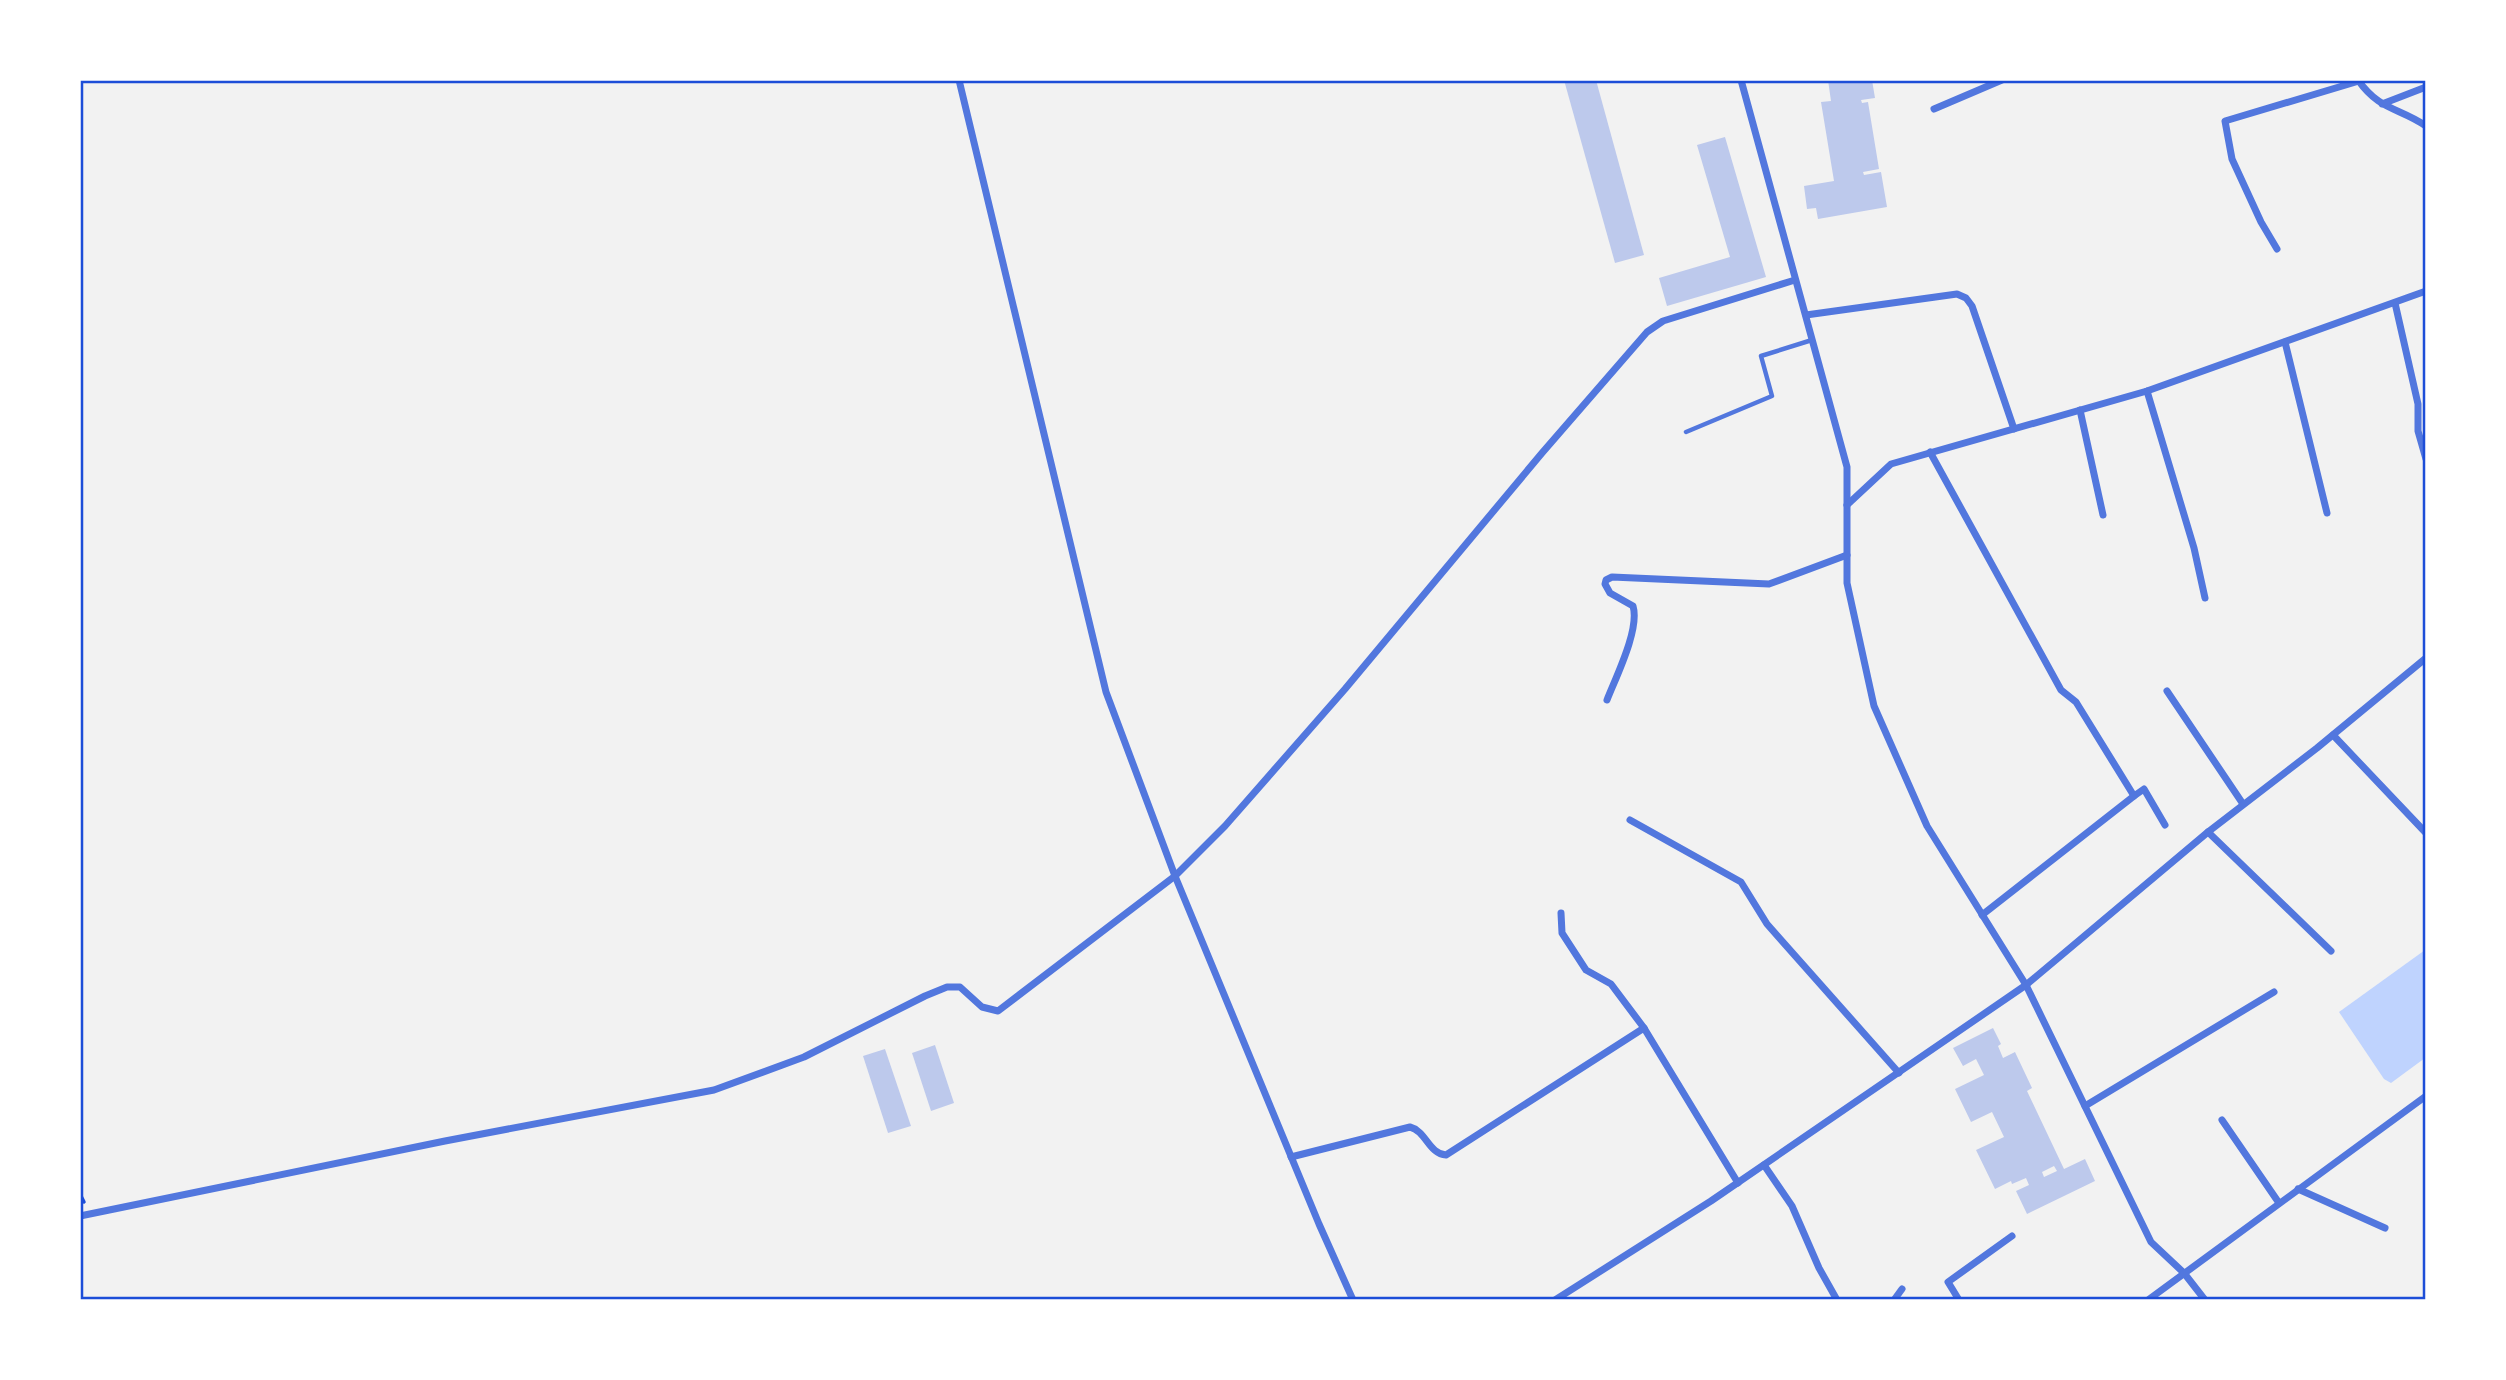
<svg xmlns="http://www.w3.org/2000/svg" width="2506" height="1380" viewBox="0 0 2506 1380" font-family="'Asap Condensed',sans-serif">
	<rect width="100%" height="100%" fill="#f2f2f2"/>
	<!-- water -->
	<path fill="#bfd3fe" d="M2425,950V1058L2391,1083L2384,1079L2339,1012Z"/>
	<!-- building -->
	<g fill="#bdc9ec" fill-rule="evenodd">
		<path d="M1564,80H1596L1644,255L1615,263Z"/>
		<path d="M1828,80H1872L1875,98L1861,100L1862,103L1868,102L1879,169L1863,172L1864,175L1881,172L1887,207L1818,219L1816,208L1807,209L1804,186L1834,181L1821,102L1831,101Z"/>
		<path d="M1725,137L1766,277L1667,306L1659,278L1730,257L1697,145Z"/>
		<path d="M1993,1028L2001,1044L1998,1046L2003,1058L2015,1052L2032,1088L2027,1091L2064,1169L2085,1159L2095,1181L2027,1214L2016,1191L2029,1185L2026,1178L2012,1184L2011,1181L1995,1189L1976,1150L2004,1137L1992,1112L1971,1122L1955,1089L1984,1075L1976,1059L1963,1066L1953,1048ZM2054,1166L2057,1171L2044,1177L2042,1172Z"/>
		<path d="M935,1045L954,1103L931,1111L912,1053Z"/>
		<path d="M885,1049L911,1126L888,1133L863,1056Z"/>
	</g>
	<g fill="none" stroke-linecap="round" stroke-linejoin="round">
		<!-- path -->
		<path stroke="#1d4ed8" stroke-width="3.5" d="M80,1194L84,1202"/>
		<!-- service -->
		<path stroke="#5277de" stroke-width="4.5" d="M1686,432L1772,396L1761,356L1812,340"/>
		<!-- minor -->
		<g stroke="#5277de" stroke-width="7">
			<path d="M959,80L1106,692L1175,876L1319,1224L1353,1300"/>
			<path d="M1741,80L1847,467V583L1874,706L1927,826L2026,985L2151,1242L2184,1273L2205,1300"/>
			<path d="M2358,80C2380,111 2398,107 2426,126"/>
			<path d="M2382,104L2426,87"/>
			<path d="M1934,109L2002,80"/>
			<path d="M2277,249L2261,222L2232,159L2225,121L2359,81"/>
			<path d="M2395,303L2418,404V431L2426,459"/>
			<path d="M1806,315L1957,294L1966,298L1972,306L2014,429"/>
			<path d="M2285,342L2327,513"/>
			<path d="M2147,391L2194,548L2205,598"/>
			<path d="M2080,410L2103,515"/>
			<path d="M1930,452L2061,690L2076,702L2134,796L2144,789L2165,825"/>
			<path d="M1847,505L1891,464L2147,391L2426,291"/>
			<path d="M2167,691L2243,804"/>
			<path d="M1607,700C1616,677 1640,629 1633,606L1610,593L1605,584L1606,580L1612,577L1769,584L1847,555"/>
			<path d="M2333,735L2426,833"/>
			<path d="M1630,820L1741,882L1767,924L1899,1073"/>
			<path d="M2208,832L2331,951"/>
			<path d="M1561,913L1562,933L1586,970L1611,984L1644,1028L1738,1183"/>
			<path d="M1982,915L2134,796"/>
			<path d="M2085,1106L2274,992"/>
			<path d="M2222,1120L2279,1203"/>
			<path d="M1291,1157L1410,1127C1426,1131 1429,1154 1446,1155L1644,1028"/>
			<path d="M1764,1165L1792,1206L1819,1268L1837,1300"/>
			<path d="M2298,1189L2385,1228"/>
			<path d="M80,1216L445,1141L714,1090L804,1057L925,996L947,987H960L982,1007L998,1011L1175,876L1225,826L1345,689L1542,453L1647,332L1663,321L1795,280"/>
			<path d="M1555,1300L1711,1201L2026,985L2208,832L2317,748L2426,658"/>
			<path d="M1894,1300L1902,1289"/>
			<path d="M1959,1300L1948,1282L2012,1236"/>
			<path d="M2148,1300L2426,1096"/>
		</g>
	</g>
	<!-- border -->
	<rect width="2506" height="1380" fill="none" stroke="#ffffff" stroke-width="164"/>
	<rect x="82" y="82" width="2342" height="1216" fill="none" stroke="#1d4ed8" stroke-width="2.5"/>
</svg>
